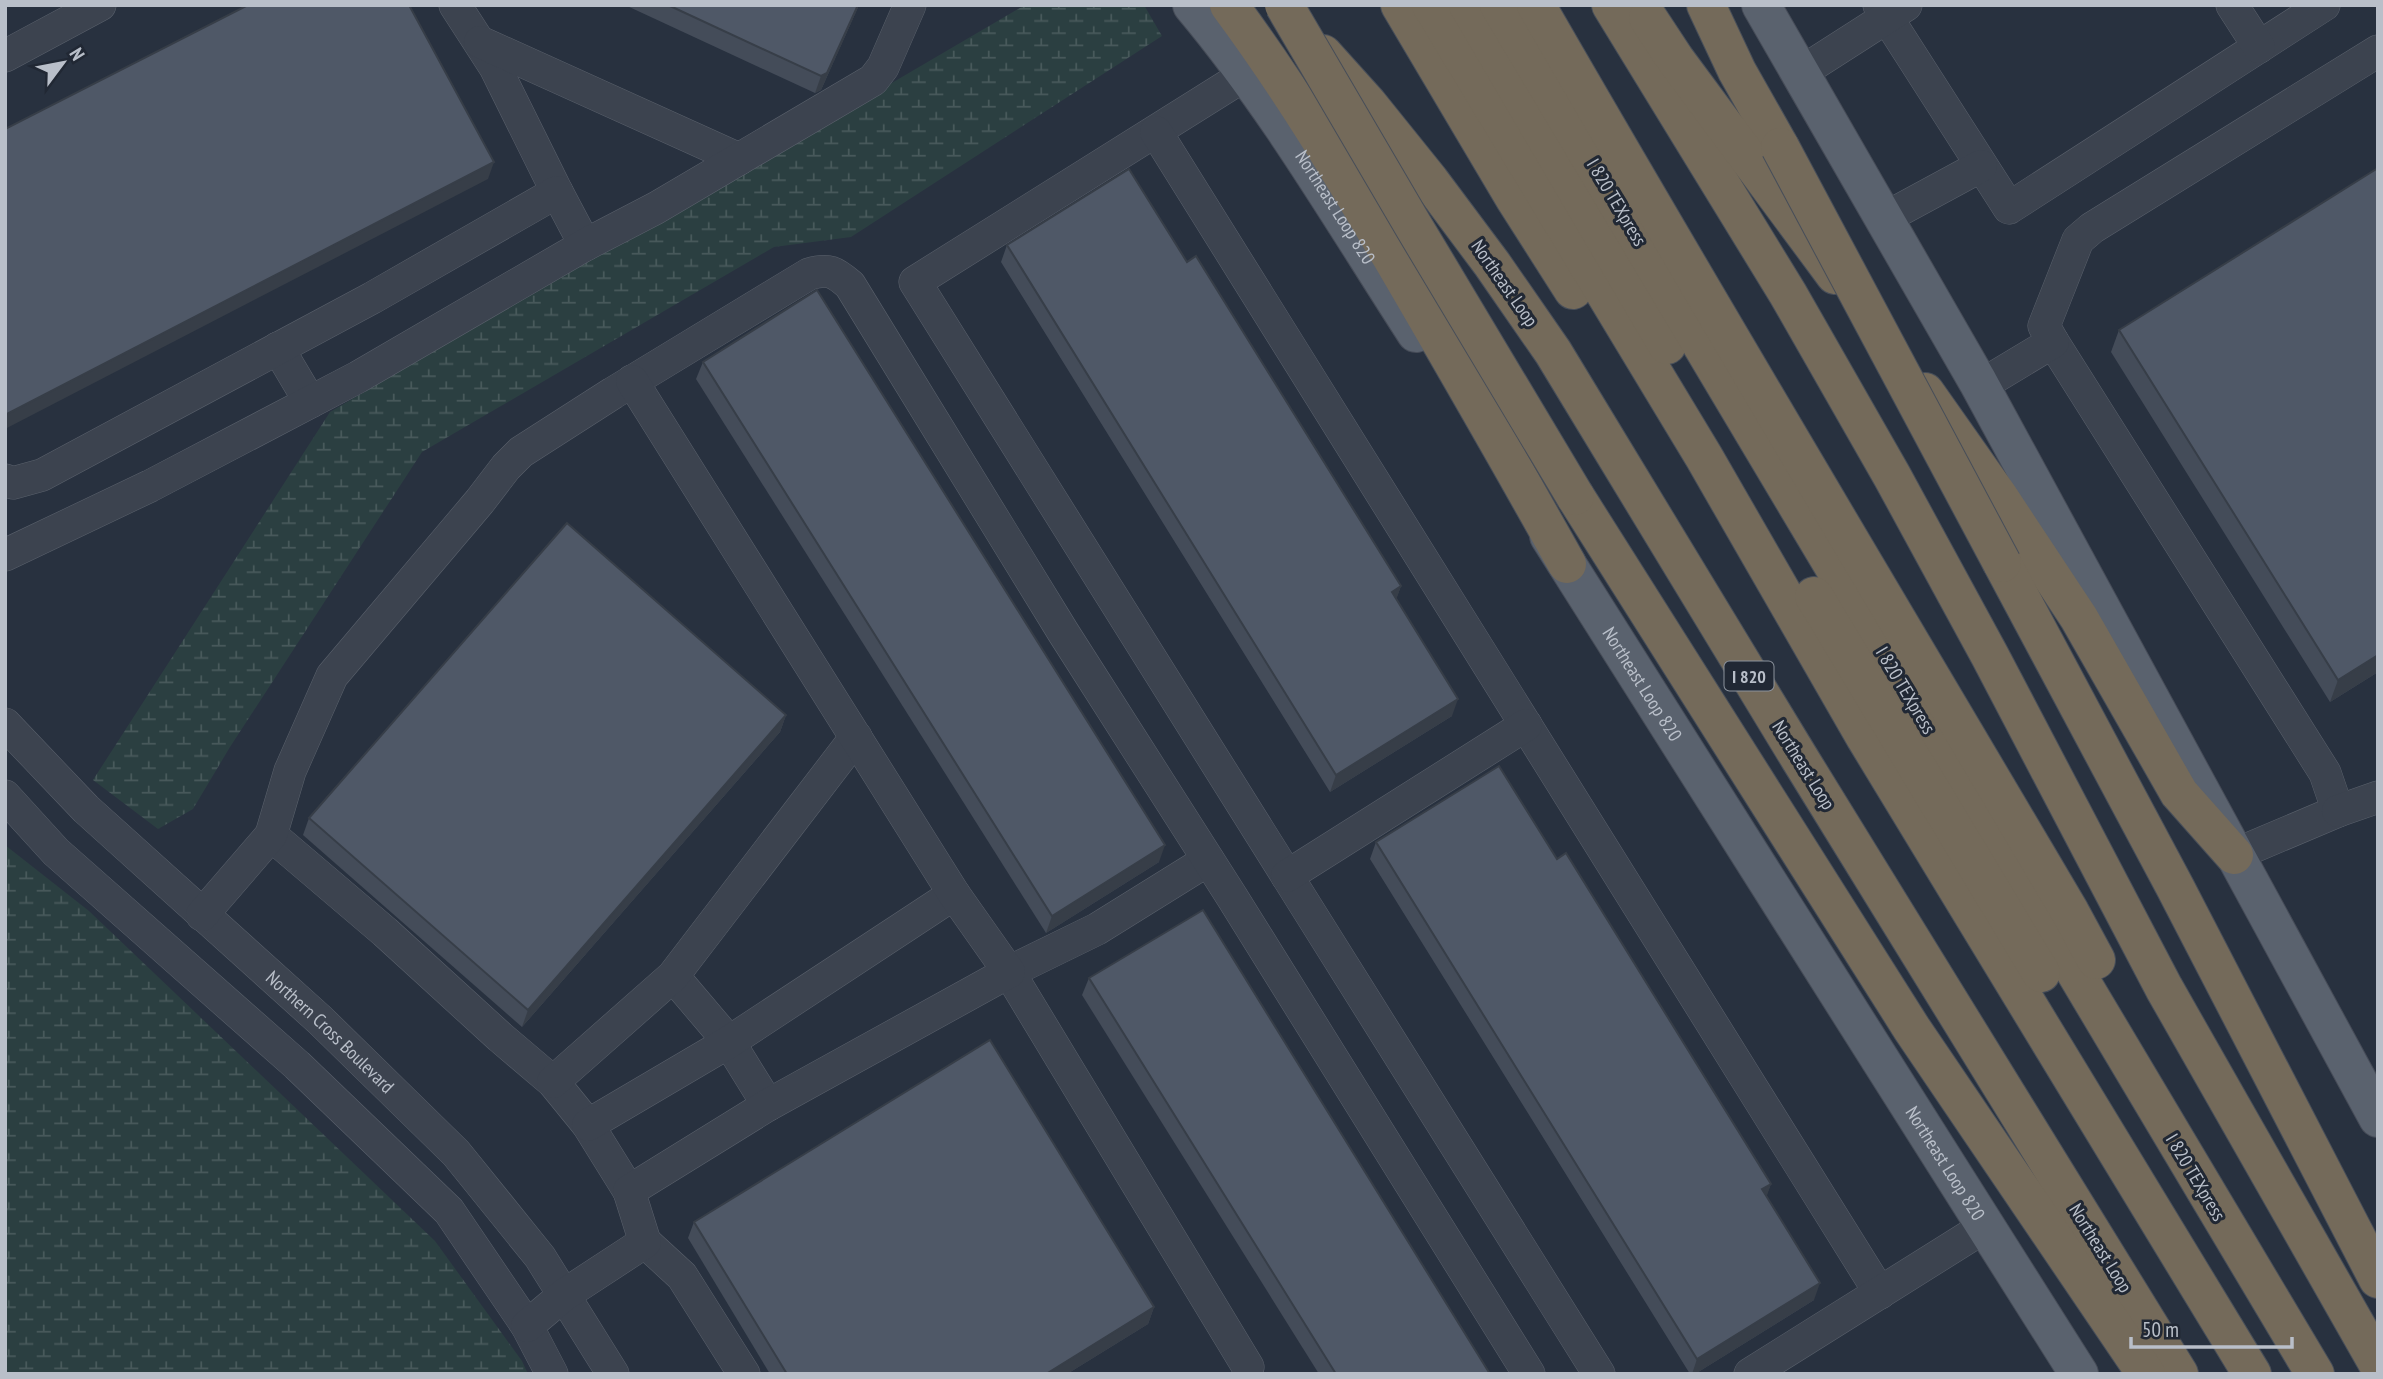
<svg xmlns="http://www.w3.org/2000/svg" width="2383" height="1379" viewBox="0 0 2383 1379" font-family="'PT Sans Narrow',sans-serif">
	<defs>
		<pattern id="wetland-marsh" width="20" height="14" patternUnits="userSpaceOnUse" patternTransform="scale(1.75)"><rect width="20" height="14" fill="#2b3f41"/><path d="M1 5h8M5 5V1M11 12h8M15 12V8" fill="none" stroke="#48595b"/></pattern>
	</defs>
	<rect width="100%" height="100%" fill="#28313f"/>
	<!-- wetland -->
	<g fill="url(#wetland-marsh)">
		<path d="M1025,5H1144L1162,36L851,237L774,247L422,452L230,747L193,809L158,829L93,780L330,412Z"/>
		<path d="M5,845L89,911L435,1241L522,1361L528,1374H5Z"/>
	</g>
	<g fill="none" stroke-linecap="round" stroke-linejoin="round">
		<!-- minor casing -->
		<g stroke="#5a616c" stroke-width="33">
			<g id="minor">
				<path d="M455,5L495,67L557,192"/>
				<path d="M1879,5L2009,208L2324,5"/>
				<path d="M2232,5L2259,47"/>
				<path d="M480,42L739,159"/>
				<path d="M5,56L100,5"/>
				<path d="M1800,73L1906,5"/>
				<path d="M1245,75L915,282L1599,1374"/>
				<path d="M1156,132L1880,1293"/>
				<path d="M1885,218L1981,166"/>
				<path d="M2053,342L2325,773L2338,811L2234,855"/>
				<path d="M278,348L310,402"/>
				<path d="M1980,386L2053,342L2044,326L2078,240L2092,228L2378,51"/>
				<path d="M5,480L13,483L42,475L372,298L557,192L585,245"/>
				<path d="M5,555L150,486L358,377L585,245L656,208L873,80L883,67L910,5"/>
				<path id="s1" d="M5,724L86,809L320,1020L456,1153L540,1257L613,1374"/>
				<path d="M5,796L56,852L297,1065L449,1211L527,1326L552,1374"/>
				<path d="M2338,811L2378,797"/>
				<path d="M271,835L385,932L500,1037L553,1082L588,1125L629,1191"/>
				<path d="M1208,860L1097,929L1009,972L1248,1367"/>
				<path d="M1287,876L1526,725"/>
				<path d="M202,915L271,835L290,771L332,676L480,501L506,467L521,452L613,393L809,274C829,268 835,272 850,285L1063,632L1232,897L1529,1374"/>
				<path d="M673,976L729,1042L768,1105"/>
				<path d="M553,1082L673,976L856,737"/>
				<path d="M588,1125L729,1042L954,894"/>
				<path d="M645,1242L682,1276L744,1374"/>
				<path d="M527,1326L564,1295L645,1242L629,1191L768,1105L1009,972L954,894L632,381"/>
				<path d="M1750,1374L1986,1226"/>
			</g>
		</g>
		<!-- major casing -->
		<g stroke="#464c58" stroke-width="40">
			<g id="major">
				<path id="s2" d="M1192,5C1277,106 1344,222 1416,333"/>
				<path d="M1761,5L1978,382L2378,1118"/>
				<path id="s3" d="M1549,536L2079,1374"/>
			</g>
		</g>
		<!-- highway casing -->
		<g stroke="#474e59" stroke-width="40">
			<g id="highway">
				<path d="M1229,5C1289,86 1342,173 1393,260C1452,361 1510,462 1567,564"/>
				<path d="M1400,5L1515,199L1573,290"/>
				<path d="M1431,5L1704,457L1865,737L2252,1374"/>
				<path d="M1468,5L1667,345"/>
				<path d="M1499,5L2315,1374"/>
				<path d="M1536,5C1711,309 1892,610 2070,912L2096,960"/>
				<path d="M1611,5L1788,294L1892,476L1990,656L2164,988L2378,1364"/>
				<path d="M1706,5L1737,71L1780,147"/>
				<path d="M1648,18L1675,59L1835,275"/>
				<path d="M1323,54L1368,104L1430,181L1492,264L1553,352L1800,759L2179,1374"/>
				<path d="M1925,392L1999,497L2079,618L2179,793L2234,855"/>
				<path d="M1575,496L1912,1029L2146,1374"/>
				<path d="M2002,563L2175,887L2378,1279"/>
				<path d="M1814,596L2041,973"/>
			</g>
		</g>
		<!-- minor -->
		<use href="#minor" stroke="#3c434f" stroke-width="32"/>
		<!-- major -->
		<use href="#major" stroke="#5a626e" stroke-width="38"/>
		<!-- highway -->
		<use href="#highway" stroke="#746a5a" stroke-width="38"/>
		<!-- highway-bridge casing -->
		<g stroke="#474e59" stroke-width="40" stroke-linecap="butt">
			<g id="highway-bridge">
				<path d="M1284,5L1414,227L1575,496"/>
				<path d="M1780,147L2002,563"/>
			</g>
		</g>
		<!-- highway-bridge -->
		<use href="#highway-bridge" stroke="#746a5a" stroke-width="38"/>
	</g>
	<!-- wall -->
	<g fill="#444c59">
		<path d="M625,5H859L821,90L815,93Z"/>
		<path d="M2378,168V672L2330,702L2111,352L2119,330Z"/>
		<path d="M1007,245L1187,262L1401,586L1396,599L1452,716L1330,792L1001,262Z"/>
		<path d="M703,362L1159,862L1046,933L696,379Z"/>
		<path d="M786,715L780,732L522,1027L303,835L309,818Z"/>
		<path d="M1376,842L1557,859L1771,1184L1766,1196L1814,1300L1695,1374H1690L1370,859Z"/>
		<path d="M1089,978L1490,1374H1319L1082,995Z"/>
		<path d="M694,1222L1154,1307L1148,1324L1067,1374H770L688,1238Z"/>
	</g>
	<!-- shaded-wall -->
	<g fill="#373e48">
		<path d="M858,5H859L821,90L815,93L821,76Z"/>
		<path d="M494,162L488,179L5,429V415Z"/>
		<path d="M1401,586L1395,603L1392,592Z"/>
		<path d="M2378,655V672L2330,702L2338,680Z"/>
		<path d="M1458,699L1452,716L1330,792L1336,775Z"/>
		<path d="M786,715L780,732L522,1027L528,1010Z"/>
		<path d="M1165,845L1159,862L1046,933L1052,916Z"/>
		<path d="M1771,1184L1765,1201L1762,1189Z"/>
		<path d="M1820,1283L1814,1300L1695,1374H1692L1697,1359Z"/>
		<path d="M1154,1307L1148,1324L1067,1374H1046Z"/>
	</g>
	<!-- building -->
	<g fill="#4f5867" stroke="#373e48" stroke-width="2">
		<path d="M248,5H409L494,162L5,415V129Z"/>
		<path d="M668,5H858L827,73L821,76Z"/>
		<path d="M2378,168V655L2338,680L2119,330Z"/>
		<path d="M1129,169L1187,262L1196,256L1401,586L1392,592L1458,699L1336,775L1007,245Z"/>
		<path d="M817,290L1165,845L1052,916L703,362Z"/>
		<path d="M567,523L786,715L528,1010L309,818Z"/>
		<path d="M1499,766L1557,859L1566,853L1771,1184L1762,1189L1820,1283L1697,1359L1376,842Z"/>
		<path d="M1203,910L1490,1374H1336L1089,978Z"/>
		<path d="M990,1040L1154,1307L1046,1374H787L694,1222Z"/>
	</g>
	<g text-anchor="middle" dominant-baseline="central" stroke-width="6" stroke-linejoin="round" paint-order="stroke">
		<!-- shield labels -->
		<rect fill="#212834" stroke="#8b929c" stroke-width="2" x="1724.5" y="661.5" width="49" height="29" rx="5"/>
		<g font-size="18" font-weight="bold" fill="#b9bfc9">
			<text x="1749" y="676">I 820</text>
		</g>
		<!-- street labels -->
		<g font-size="19" fill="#b9bfc9" stroke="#212834">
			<text transform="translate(1617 202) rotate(59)">I 820 TEXpress</text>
			<text stroke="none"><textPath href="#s2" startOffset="248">Northeast Loop 820</textPath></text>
			<text transform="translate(1505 283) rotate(55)">Northeast Loop</text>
			<text stroke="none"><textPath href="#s3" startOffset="175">Northeast Loop 820</textPath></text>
			<text transform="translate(1906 690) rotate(59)">I 820 TEXpress</text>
			<text transform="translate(1804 765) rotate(58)">Northeast Loop</text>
			<text stroke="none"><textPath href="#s1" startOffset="448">Northern Cross Boulevard</textPath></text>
			<text stroke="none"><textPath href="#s3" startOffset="742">Northeast Loop 820</textPath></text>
			<text transform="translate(2196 1177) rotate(59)">I 820 TEXpress</text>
			<text transform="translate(2101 1248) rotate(58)">Northeast Loop</text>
		</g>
	</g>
	<!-- border -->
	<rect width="2383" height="1379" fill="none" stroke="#b9bfc9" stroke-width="14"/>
	<!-- north arrow -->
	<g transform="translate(63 63) rotate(58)" stroke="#212834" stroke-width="5" paint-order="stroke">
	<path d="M0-5L12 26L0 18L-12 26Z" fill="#b9bfc9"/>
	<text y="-10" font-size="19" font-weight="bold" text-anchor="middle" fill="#b9bfc9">N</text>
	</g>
	<!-- scale -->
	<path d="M2131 1337v10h161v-10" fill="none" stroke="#b9bfc9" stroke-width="3.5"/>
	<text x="2142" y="1337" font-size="21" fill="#b9bfc9" stroke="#212834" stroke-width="5" paint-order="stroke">50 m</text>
</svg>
